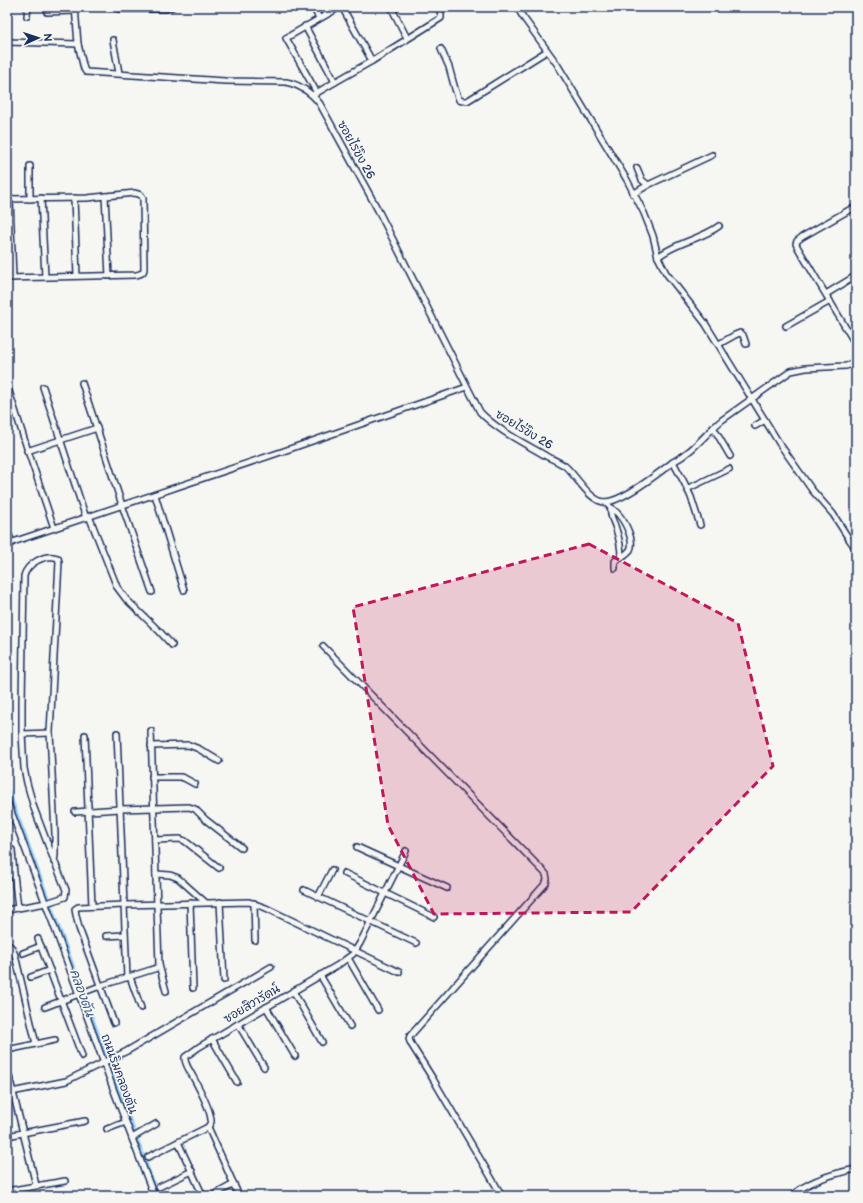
<svg xmlns="http://www.w3.org/2000/svg" width="863" height="1203" viewBox="0 0 863 1203" font-family="'Balsamiq Sans','Playpen Sans Thai',sans-serif">
	<rect width="100%" height="100%" fill="#f6f6f2"/>
	<filter id="ink" filterUnits="userSpaceOnUse"><feTurbulence type="fractalNoise" baseFrequency=".025" numOctaves="2"/><feDisplacementMap in="SourceGraphic" scale="8" xChannelSelector="R" yChannelSelector="G"/><feConvolveMatrix kernelMatrix="1 2 1 2 8 2 1 2 1" color-interpolation-filters="sRGB"/></filter>
	<g filter="url(#ink)">
		<g fill="none" stroke-linecap="round" stroke-linejoin="round">
			<!-- canal -->
			<path stroke="#99d1f9" stroke-width="5.5" d="M7,790L157,1196"/>
			<!-- minor casing -->
			<g stroke="#1b2f5e" stroke-width="8">
				<g id="minor">
					<path d="M75,7L78,44L84,69L86,72L225,81L286,82C301,85 311,92 320,104L378,210L480,412C497,430 524,443 546,456C552,459 559,462 565,466C576,475 590,502 605,502C622,502 659,473 673,462C693,452 706,433 722,420L791,371L806,368L846,366L856,363"/>
					<path d="M111,7L120,9H166L172,7"/>
					<path d="M313,7L319,18"/>
					<path d="M342,7L372,61"/>
					<path d="M391,7L407,38"/>
					<path d="M517,7L523,17L557,64L627,180L644,213L653,236L658,257L666,273L705,323L779,443L812,490L833,514L849,539L856,549"/>
					<path d="M47,12L75,11"/>
					<path d="M27,16L28,7"/>
					<path d="M305,26L335,82"/>
					<path d="M113,40L119,73"/>
					<path d="M7,42L78,44"/>
					<path d="M441,49L449,67L455,89L459,100L463,101H467L547,51"/>
					<path d="M317,93L286,38L340,7"/>
					<path d="M313,95L335,82L372,61L441,18V14L438,7"/>
					<path d="M637,168L642,180L648,185"/>
					<path d="M633,194L648,185L712,155"/>
					<path d="M105,196L109,276"/>
					<path d="M41,198L45,277"/>
					<path d="M74,198L77,276"/>
					<path d="M7,199L87,198L135,193L141,195L143,198L144,268C144,273 141,274 136,275L7,278"/>
					<path d="M10,199L13,278"/>
					<path d="M30,199V166"/>
					<path d="M851,209L802,237L797,241L796,244L798,248L856,345"/>
					<path d="M658,257C674,243 702,239 719,226"/>
					<path d="M826,294L854,277"/>
					<path d="M786,326L830,301"/>
					<path d="M719,344L735,335L740,333L743,335L746,344"/>
					<path d="M82,383L122,505L152,592"/>
					<path d="M43,387L86,518"/>
					<path d="M7,389L9,391L27,448L54,528"/>
					<path d="M755,426L765,420"/>
					<path d="M713,427L730,456"/>
					<path d="M27,451L97,428"/>
					<path d="M673,462L684,482L691,497L700,525"/>
					<path d="M687,489L729,469"/>
					<path d="M155,495L184,590"/>
					<path d="M605,502C609,507 615,510 619,515C625,522 635,541 630,550C626,555 620,558 615,561V568"/>
					<path d="M611,508C609,516 614,521 616,529C619,538 621,548 621,557"/>
					<path d="M89,516L117,587L126,599L160,632L172,645"/>
					<path d="M7,530L12,543"/>
					<path d="M7,544L278,453L467,387"/>
					<path d="M323,646L546,874L547,879L546,883L410,1036L409,1039L411,1044L433,1079L502,1196"/>
					<path d="M151,731L159,965L166,991"/>
					<path d="M117,733L127,978"/>
					<path d="M22,734L50,733"/>
					<path d="M85,735L92,906"/>
					<path d="M151,746L189,745L199,749L219,761"/>
					<path d="M152,777H180L184,778L195,784"/>
					<path d="M7,801C44,897 79,994 114,1091C127,1126 141,1161 154,1196"/>
					<path d="M75,812L120,809L189,807L195,809L206,820L242,848"/>
					<path d="M155,840L180,839L185,841L219,868"/>
					<path d="M357,847L447,888"/>
					<path d="M344,873L434,917"/>
					<path d="M14,874L18,908"/>
					<path d="M156,874L170,875L178,878L205,902"/>
					<path d="M7,875L14,874L12,850"/>
					<path d="M304,890L416,943"/>
					<path d="M318,897L332,870"/>
					<path d="M220,902L224,980"/>
					<path d="M190,903L193,988"/>
					<path d="M254,903L255,940"/>
					<path d="M7,910L46,903L65,897L66,890L48,845L34,808L27,783L24,768L22,734V703L24,576C27,564 45,553 58,558L59,562L50,732L55,834V855L54,862"/>
					<path d="M106,936L125,935"/>
					<path d="M38,939L82,1056"/>
					<path d="M7,946H10L12,948L15,955L36,1044"/>
					<path d="M23,953L41,946"/>
					<path d="M348,958L378,1010"/>
					<path d="M320,975L350,1026"/>
					<path d="M31,977L50,970"/>
					<path d="M130,977L141,1008"/>
					<path d="M293,991L322,1042"/>
					<path d="M45,1007L100,986L157,968L159,965"/>
					<path d="M266,1007L295,1056"/>
					<path d="M114,1023L79,928L76,915L75,909L78,907L124,905L249,902L266,908L399,972"/>
					<path d="M238,1024L264,1067"/>
					<path d="M212,1039L237,1082"/>
					<path d="M7,1050L55,1040"/>
					<path d="M7,1068L36,1185"/>
					<path d="M7,1093L66,1081L127,1051L271,967"/>
					<path d="M208,1127L239,1196"/>
					<path d="M107,1129L126,1122"/>
					<path d="M7,1136L85,1121"/>
					<path d="M132,1138L156,1124"/>
					<path d="M178,1142L203,1196"/>
					<path d="M148,1157L208,1127L211,1122C212,1111 198,1086 192,1075C189,1069 184,1063 185,1057L199,1047L338,965L353,954L360,943L406,851"/>
					<path d="M159,1187L192,1171"/>
					<path d="M7,1191L65,1181"/>
					<path d="M212,1196L234,1184"/>
					<path d="M792,1196C807,1181 836,1173 856,1169"/>
				</g>
			</g>
			<!-- minor -->
			<use href="#minor" stroke="#f6f6f2" stroke-width="5"/>
		</g>
	</g>
	<!-- marked area -->
	<path fill="#c2185b" fill-opacity="0.2" stroke="#c2185b" stroke-width="3" stroke-dasharray="8 5" stroke-linejoin="round" d="M589,544L738,623L773,766L631,912L434,914L388,825L353,607Z"/>
	<g text-anchor="middle" dominant-baseline="central" stroke-width="3.5" stroke-linejoin="round" paint-order="stroke">
		<!-- street labels -->
		<g font-size="12" fill="#1b2f5e" stroke="#f6f6f2">
			<text transform="translate(356 150) rotate(61)">ซอยไร่ขิง 26</text>
			<text transform="translate(524 430) rotate(31)">ซอยไร่ขิง 26</text>
			<text transform="translate(252 1004) rotate(-31)">ซอยสิวารัตน์</text>
			<text transform="translate(119 1074) rotate(70)">ถนนริมคลองตัน</text>
		</g>
		<!-- water labels -->
		<g font-size="13" font-style="italic" fill="#3a5885" stroke="#f6f6f2">
			<text transform="translate(82 993) rotate(70)">คลองตัน</text>
		</g>
	</g>
	<!-- margin -->
	<rect width="863" height="1203" fill="none" stroke="#f6f6f2" stroke-width="24"/>
	<rect x="12" y="12" width="839" height="1179" fill="none" stroke="#1b2f5e" stroke-width="1.5" filter="url(#ink)"/>
	<!-- north arrow -->
	<g transform="translate(38 38) rotate(87)" stroke="#f6f6f2" stroke-width="3" paint-order="stroke">
	<path d="M0-3L7 15L0 10L-7 15Z" fill="#1b2f5e"/>
	<text y="-6" font-size="11" font-weight="bold" text-anchor="middle" fill="#1b2f5e">N</text>
	</g>
</svg>
